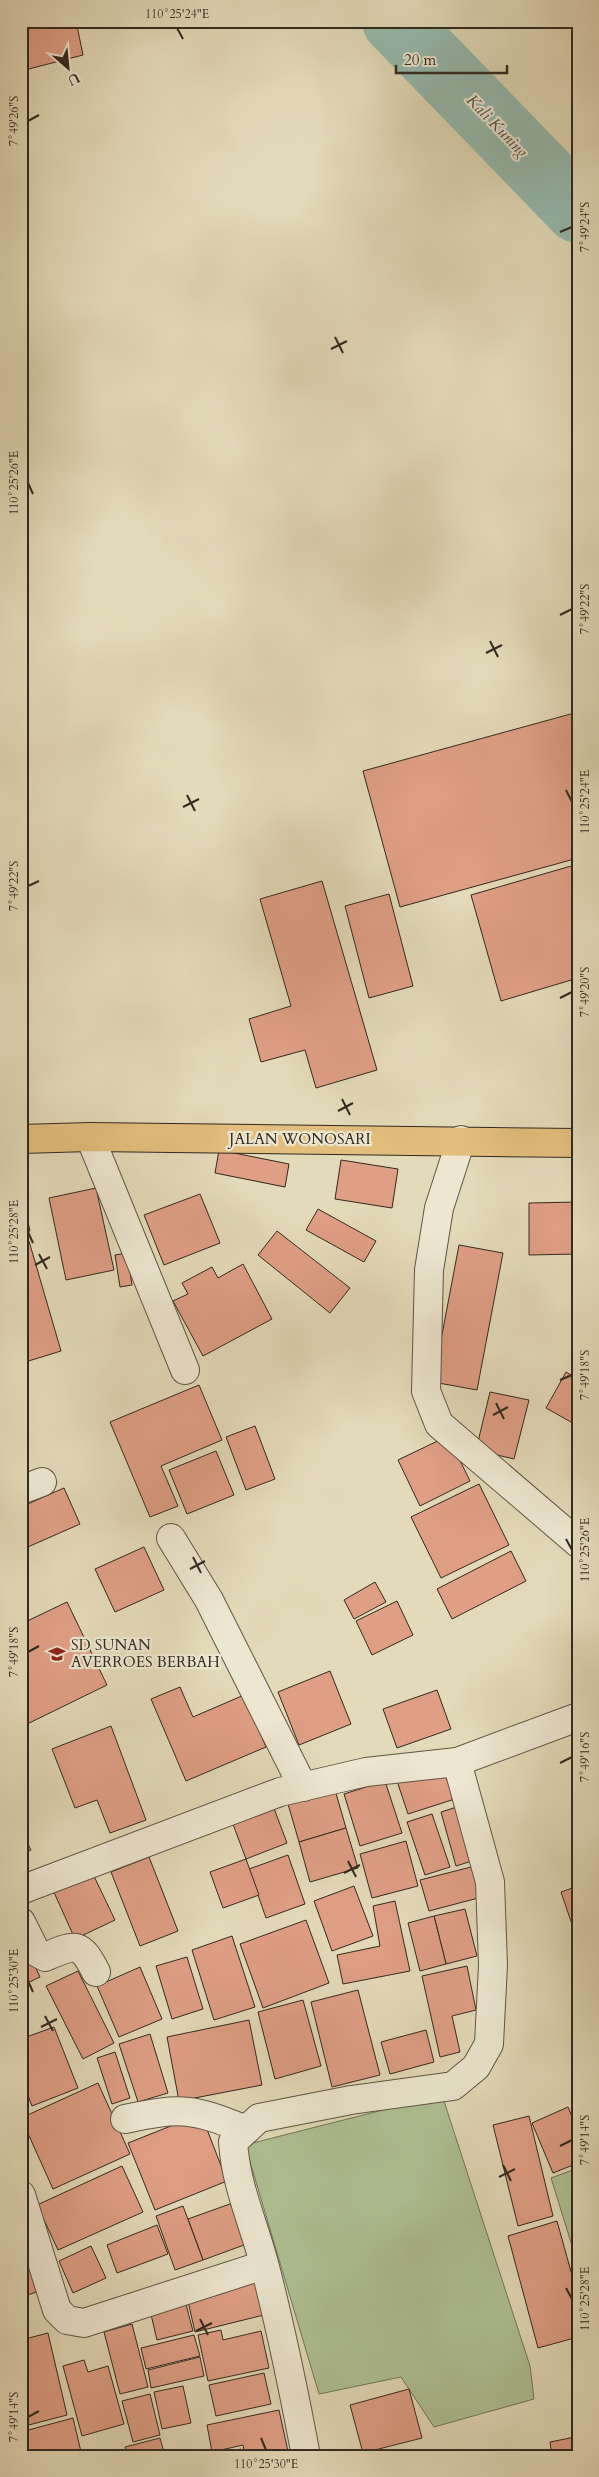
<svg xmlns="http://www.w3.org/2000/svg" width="599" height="2477" viewBox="0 0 599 2477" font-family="Cardo,serif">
	<rect width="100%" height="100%" fill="#e3dab9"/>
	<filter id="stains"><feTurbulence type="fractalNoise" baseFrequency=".004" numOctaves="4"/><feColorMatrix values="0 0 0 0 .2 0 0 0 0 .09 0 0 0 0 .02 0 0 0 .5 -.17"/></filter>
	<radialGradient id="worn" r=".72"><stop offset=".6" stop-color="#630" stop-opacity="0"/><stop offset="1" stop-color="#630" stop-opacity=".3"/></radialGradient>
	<!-- green -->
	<g fill="#aec194" stroke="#70755a">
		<path d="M442,2095L530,2366L534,2399L434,2427L401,2377L319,2394L245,2145Z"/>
		<path d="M578,2168V2265L551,2178Z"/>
	</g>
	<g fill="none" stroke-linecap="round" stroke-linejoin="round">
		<!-- river -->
		<path stroke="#95bbaf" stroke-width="66" d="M395,21L578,210"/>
	</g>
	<!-- building -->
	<g fill="#e09e85" stroke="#312920">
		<path d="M21,21H76L83,55L21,71Z"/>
		<path d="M578,712V858L400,907L363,771Z"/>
		<path d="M578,864V978L501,1001L471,895Z"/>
		<path d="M322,881L377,1070L316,1088L305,1050L261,1062L249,1019L291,1006L260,899Z"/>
		<path d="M389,894L413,986L369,998L345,906Z"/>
		<path d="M219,1150L289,1164L285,1187L215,1173Z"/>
		<path d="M341,1160L398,1169L392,1208L335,1199Z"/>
		<path d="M96,1188L114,1270L66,1280L49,1198Z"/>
		<path d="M21,1190L30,1231L21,1232Z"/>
		<path d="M200,1194L220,1243L164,1265L144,1215Z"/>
		<path d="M578,1202V1254L529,1255V1203Z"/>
		<path d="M318,1209L376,1241L364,1262L306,1230Z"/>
		<path d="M277,1231L350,1288L330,1313L258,1255Z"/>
		<path d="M29,1241L61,1351L22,1363L21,1244Z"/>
		<path d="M459,1245L503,1253L477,1390L433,1382Z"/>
		<path d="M127,1253L132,1285L120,1287L115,1255Z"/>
		<path d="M243,1264L272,1319L203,1356L173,1301L188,1294L182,1283L212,1267L218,1278Z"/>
		<path d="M566,1372L578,1379V1426L546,1408Z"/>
		<path d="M199,1385L222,1440L161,1466L178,1506L150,1517L110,1422Z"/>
		<path d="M490,1392L529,1400L514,1459L476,1450Z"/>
		<path d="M255,1426L275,1479L246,1490L226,1437Z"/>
		<path d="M448,1436L470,1481L420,1506L398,1460Z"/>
		<path d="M216,1451L234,1495L187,1514L169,1470Z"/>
		<path d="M479,1484L509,1545L441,1578L411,1517Z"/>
		<path d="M64,1488L80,1524L21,1550V1507Z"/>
		<path d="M144,1547L164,1590L115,1612L95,1569Z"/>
		<path d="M511,1551L526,1581L452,1619L437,1589Z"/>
		<path d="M375,1582L386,1602L354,1619L344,1600Z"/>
		<path d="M397,1601L413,1635L372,1655L356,1621Z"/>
		<path d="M67,1602L107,1685L21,1727V1624Z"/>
		<path d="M330,1671L351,1724L299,1745L278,1692Z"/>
		<path d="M180,1687L193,1717L244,1695L266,1747L186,1781L151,1699Z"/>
		<path d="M437,1690L451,1729L397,1748L383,1709Z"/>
		<path d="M111,1726L146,1820L110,1833L97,1800L75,1808L52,1749Z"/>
		<path d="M447,1764L458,1798L408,1814L397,1781Z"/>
		<path d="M385,1781L402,1833L360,1846L344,1794Z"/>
		<path d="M335,1790L346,1828L299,1842L288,1804Z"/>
		<path d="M272,1803L287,1843L246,1859L231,1819Z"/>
		<path d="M460,1806L475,1860L456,1866L441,1812Z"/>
		<path d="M432,1814L450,1867L425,1875L407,1822Z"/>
		<path d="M346,1828L358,1868L310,1882L299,1842Z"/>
		<path d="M21,1830L31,1850L21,1855Z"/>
		<path d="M406,1841L418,1886L372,1898L360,1854Z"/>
		<path d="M288,1855L305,1904L266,1918L249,1869Z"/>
		<path d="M149,1857L178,1931L140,1946L111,1872Z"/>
		<path d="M246,1859L259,1895L223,1908L210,1872Z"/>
		<path d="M475,1866L482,1897L429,1911L420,1880Z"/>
		<path d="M91,1870L115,1920L75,1939L52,1888Z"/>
		<path d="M354,1886L373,1936L332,1951L314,1901Z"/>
		<path d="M578,1886V1942L561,1892Z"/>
		<path d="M395,1901L410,1971L343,1984L337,1955L380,1946L373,1906Z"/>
		<path d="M465,1909L477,1956L446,1964L434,1916Z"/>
		<path d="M434,1916L446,1964L420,1971L408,1923Z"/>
		<path d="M306,1920L329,1983L263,2008L240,1944Z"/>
		<path d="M232,1936L255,2007L214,2020L192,1950Z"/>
		<path d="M23,1940L40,1977L21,1986V1941Z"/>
		<path d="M187,1957L203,2009L172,2019L156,1966Z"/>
		<path d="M467,1966L476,2010L452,2016L460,2052L440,2057L422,1976Z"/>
		<path d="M140,1967L162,2019L119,2037L97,1986Z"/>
		<path d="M78,1971L114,2043L83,2059L46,1986Z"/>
		<path d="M358,1990L380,2075L332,2087L311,2002Z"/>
		<path d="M303,2000L321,2066L275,2079L258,2012Z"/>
		<path d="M249,2020L262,2085L179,2101L167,2037Z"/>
		<path d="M54,2027L78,2088L32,2106L21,2078V2039Z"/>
		<path d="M426,2030L434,2062L390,2074L381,2042Z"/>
		<path d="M150,2034L168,2093L138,2102L119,2044Z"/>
		<path d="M115,2052L130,2098L112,2104L97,2058Z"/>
		<path d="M98,2083L130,2154L53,2189L21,2118Z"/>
		<path d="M578,2097V2113L572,2099Z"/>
		<path d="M568,2107L578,2131V2163L553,2173L532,2123Z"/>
		<path d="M201,2114L227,2181L155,2210L128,2143Z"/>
		<path d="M529,2116L553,2216L518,2226L493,2125Z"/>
		<path d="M122,2166L143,2212L58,2250L37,2205Z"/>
		<path d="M241,2200L255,2241L203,2260L188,2219Z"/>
		<path d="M183,2206L203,2260L175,2270L156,2216Z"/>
		<path d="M557,2221L578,2297V2337L538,2348L508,2236Z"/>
		<path d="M21,2224L43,2290L21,2297Z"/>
		<path d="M157,2225L168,2254L117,2273L107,2245Z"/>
		<path d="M91,2246L106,2278L73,2293L59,2261Z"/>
		<path d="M264,2278L272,2313L195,2332L187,2297Z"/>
		<path d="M184,2297L193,2331L157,2340L149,2306Z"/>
		<path d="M132,2324L148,2387L120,2394L104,2332Z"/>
		<path d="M221,2330L223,2340L261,2331L269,2368L208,2381L198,2335Z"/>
		<path d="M48,2333L67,2415L21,2427V2340Z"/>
		<path d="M194,2335L200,2356L146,2369L141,2348Z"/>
		<path d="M200,2357L204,2376L151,2388L148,2370Z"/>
		<path d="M84,2360L88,2372L108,2366L124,2424L82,2436L63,2366Z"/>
		<path d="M264,2373L271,2404L216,2416L209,2385Z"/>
		<path d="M183,2386L191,2423L162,2429L154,2392Z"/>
		<path d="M409,2389L422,2438L363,2453L350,2405Z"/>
		<path d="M150,2394L160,2435L133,2442L122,2401Z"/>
		<path d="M279,2410L289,2456H245L243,2445L212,2452L207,2425Z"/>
		<path d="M73,2418L82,2456H21V2432Z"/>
		<path d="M575,2437L578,2456H552L550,2442Z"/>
		<path d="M160,2438L165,2456H127L125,2447Z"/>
		<path d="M241,2449L242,2456H206Z"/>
	</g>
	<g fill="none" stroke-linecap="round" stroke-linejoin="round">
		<!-- minor casing -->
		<g stroke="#5e5546" stroke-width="30">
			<g id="minor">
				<path d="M90,1137L185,1370"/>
				<path d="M461,1140L439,1208L429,1270L426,1391L439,1424L578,1543"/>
				<path d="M21,1490L42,1482"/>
				<path d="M171,1538L209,1600L303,1787"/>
				<path d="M21,1890L280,1792L366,1772L457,1762L578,1717"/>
				<path d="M21,1922L36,1952L45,1957C76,1944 80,1941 96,1972"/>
				<path d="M125,2119C181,2107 193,2108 246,2130"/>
				<path d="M21,2195L57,2310L67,2320L84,2323L264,2265"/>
				<path d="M306,2456C294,2392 281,2329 265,2267C254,2224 236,2187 233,2142L259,2118L351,2100L453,2086L476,2067L489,2044L493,1965L490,1882L457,1762"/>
			</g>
		</g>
		<!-- trunk casing -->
		<g stroke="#312920" stroke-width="30">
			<path id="trunk" d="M21,1139L90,1137L578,1143"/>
		</g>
		<!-- minor -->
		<use href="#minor" stroke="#ede7d2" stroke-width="28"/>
		<!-- trunk -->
		<use href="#trunk" stroke="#e2bd7c" stroke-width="28"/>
	</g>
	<!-- ticks -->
	<path fill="none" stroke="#312920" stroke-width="2" d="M177,28L183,39M28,121L39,115M560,232L572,227M335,337L343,353M331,349L347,341M28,483L33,494M560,615L572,609M490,641L498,657M486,653L502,645M566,790L572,802M187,795L195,811M183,807L199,799M28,886L39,881M560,998L572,992M342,1099L350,1115M338,1111L353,1103M28,1232L33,1243M39,1254L47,1269M35,1265L50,1257M560,1380L572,1375M496,1403L504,1419M493,1415L508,1407M566,1539L572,1550M193,1557L201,1573M190,1569L205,1561M28,1652L39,1646M560,1763L572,1757M348,1861L356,1877M344,1873L360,1865M28,1981L33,1992M45,2016L53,2031M41,2027L57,2019M560,2146L572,2140M503,2165L511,2181M499,2177L515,2169M566,2288L572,2299M200,2319L208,2335M196,2331L212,2323M28,2417L39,2411M261,2438L266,2450"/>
	<!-- icons -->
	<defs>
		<g id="school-bare" transform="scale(1.35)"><path d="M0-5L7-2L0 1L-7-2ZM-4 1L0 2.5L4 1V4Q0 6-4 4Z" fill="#8f2418" stroke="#ede7d2" stroke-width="2.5" paint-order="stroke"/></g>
	</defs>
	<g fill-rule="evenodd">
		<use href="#school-bare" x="57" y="1654"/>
	</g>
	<g text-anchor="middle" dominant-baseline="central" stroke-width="4.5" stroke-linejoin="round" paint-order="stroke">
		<!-- street labels -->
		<g font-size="15" fill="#312920" stroke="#ede7d2">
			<text x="300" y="1139">JALAN WONOSARI</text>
		</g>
		<!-- poi labels -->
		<g font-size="15" fill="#312920" stroke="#ede7d2" text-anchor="start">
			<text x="71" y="1645">SD SUNAN<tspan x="71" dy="17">AVERROES BERBAH</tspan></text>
		</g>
		<!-- water labels -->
		<g font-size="16" font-style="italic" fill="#4a4e44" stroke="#ede7d2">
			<text transform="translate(497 126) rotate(46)">Kali Kuning</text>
		</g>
	</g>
	<!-- margin -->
	<rect width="599" height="2477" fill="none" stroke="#e3dab9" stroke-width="55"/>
	<!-- north arrow -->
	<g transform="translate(68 68) rotate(153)" stroke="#ede7d2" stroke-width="4" paint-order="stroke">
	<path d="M0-4L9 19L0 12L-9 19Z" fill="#312920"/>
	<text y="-8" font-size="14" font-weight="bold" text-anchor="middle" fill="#312920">U</text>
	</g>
	<!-- scale -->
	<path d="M396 65v8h111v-8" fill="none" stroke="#312920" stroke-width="2.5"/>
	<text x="404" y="65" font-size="15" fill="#312920" stroke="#ede7d2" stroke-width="4" paint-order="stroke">20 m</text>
	<rect x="28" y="28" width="544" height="2422" fill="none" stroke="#312920" stroke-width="2"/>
	<g font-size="12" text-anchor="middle" fill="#312920">
		<text x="177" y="18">110°25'24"E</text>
		<text transform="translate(14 121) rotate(-90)" y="4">7°49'26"S</text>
		<text transform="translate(585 227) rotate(-90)" y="4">7°49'24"S</text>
		<text transform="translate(14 483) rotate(-90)" y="4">110°25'26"E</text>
		<text transform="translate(585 609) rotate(-90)" y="4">7°49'22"S</text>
		<text transform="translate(585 802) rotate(-90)" y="4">110°25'24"E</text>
		<text transform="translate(14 886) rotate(-90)" y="4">7°49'22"S</text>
		<text transform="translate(585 992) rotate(-90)" y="4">7°49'20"S</text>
		<text transform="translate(14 1232) rotate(-90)" y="4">110°25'28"E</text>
		<text transform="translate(585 1375) rotate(-90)" y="4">7°49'18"S</text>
		<text transform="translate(585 1550) rotate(-90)" y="4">110°25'26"E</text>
		<text transform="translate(14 1652) rotate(-90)" y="4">7°49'18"S</text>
		<text transform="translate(585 1757) rotate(-90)" y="4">7°49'16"S</text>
		<text transform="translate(14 1981) rotate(-90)" y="4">110°25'30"E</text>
		<text transform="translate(585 2140) rotate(-90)" y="4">7°49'14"S</text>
		<text transform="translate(585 2299) rotate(-90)" y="4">110°25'28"E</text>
		<text transform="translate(14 2417) rotate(-90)" y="4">7°49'14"S</text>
		<text x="266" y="2468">110°25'30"E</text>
	</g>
	<rect width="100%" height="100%" filter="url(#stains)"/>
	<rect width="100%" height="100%" fill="url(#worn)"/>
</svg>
